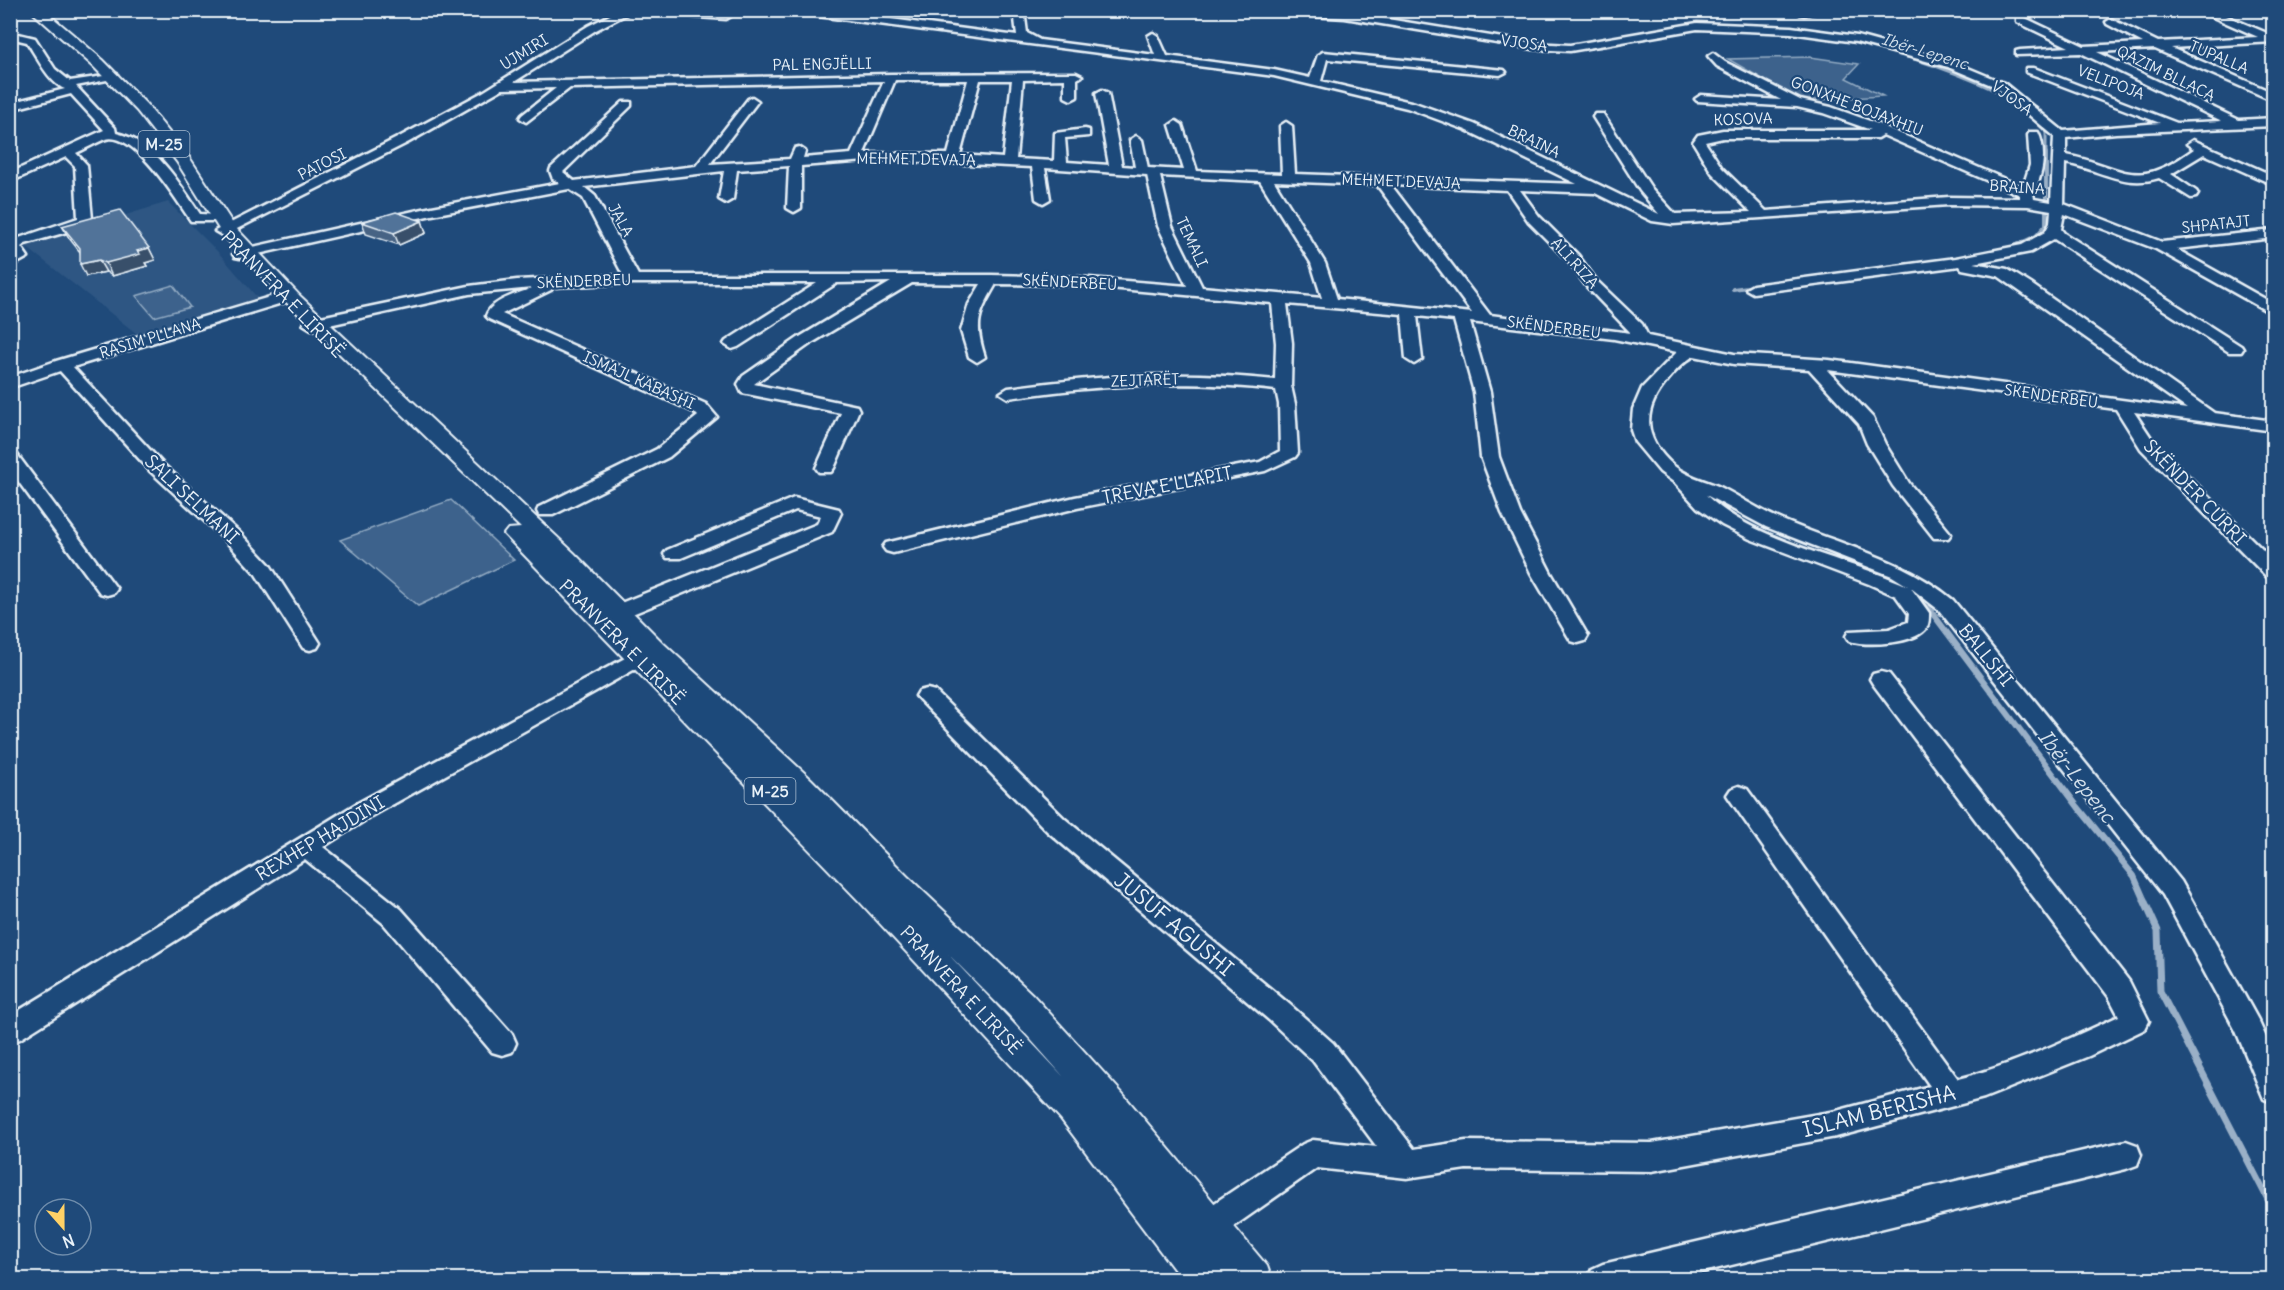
<svg xmlns="http://www.w3.org/2000/svg" width="2284" height="1290" viewBox="0 0 2284 1290" font-family="Delius,sans-serif">
	<rect width="100%" height="100%" fill="#1f4a7a"/>
	<filter id="ink" filterUnits="userSpaceOnUse"><feTurbulence type="fractalNoise" baseFrequency=".0167" numOctaves="2"/><feDisplacementMap in="SourceGraphic" scale="12" xChannelSelector="R" yChannelSelector="G"/><feConvolveMatrix kernelMatrix="1 2 1 2 8 2 1 2 1" color-interpolation-filters="sRGB"/></filter>
	<g filter="url(#ink)">
		<!-- built -->
		<path fill="#2e5683" d="M168,202L218,252L261,302L141,337L25,246Z"/>
		<!-- green -->
		<g fill="#3c628c" stroke="#92aac2" stroke-width="1.5">
			<path d="M1810,57L1859,64L1846,78L1883,96L1801,101L1728,59Z"/>
			<path d="M173,285L190,307L154,317L136,296Z"/>
			<path d="M451,500L514,560L418,606L340,540Z"/>
		</g>
		<g fill="none" stroke-linecap="round" stroke-linejoin="round">
			<!-- stream-far4 -->
			<g stroke="#9ab0c7" stroke-width="3">
				<path d="M1224,10L1264,16L1323,17"/>
				<path d="M1751,31C1781,34 1814,34 1844,40C1900,53 1959,71 2010,98"/>
				<path d="M1573,50L1608,46L1667,34"/>
				<path d="M2028,114L2046,132V154"/>
			</g>
			<!-- stream-far3 -->
			<g stroke="#9ab0c7" stroke-width="4">
				<path d="M2008,249L2036,236L2046,225V153"/>
				<path d="M1733,289L1755,286"/>
			</g>
			<!-- stream-far2 -->
			<path stroke="#9ab0c7" stroke-width="4.5" d="M1763,532L1785,541"/>
			<!-- stream-far1 -->
			<path stroke="#9ab0c7" stroke-width="6" d="M1913,593L1924,602L2078,807L2134,876L2145,901"/>
			<!-- stream -->
			<path stroke="#9ab0c7" stroke-width="7" d="M2144,900L2158,931L2160,991L2274,1211"/>
			<!-- minor casing -->
			<g stroke="#e8f1f8" stroke-width="5">
				<g id="minor">
					<path d="M620,10H634L596,30L514,82L891,74L1076,73L1082,76L1077,79V97L1071,100L1065,97V79L1023,80L1016,159L1054,161L1055,133L1085,129L1089,130V136L1065,138L1067,162L1109,165L1096,93L1102,90L1108,93L1122,166L1135,167L1130,140L1136,136L1142,140L1148,168L1184,170L1170,125L1176,121L1182,125L1197,171L1282,174L1280,126L1286,122L1292,126L1295,174L1577,184L1466,130L1407,108L1274,76L795,13L790,10H824L1017,36L1014,10H1024L1027,33L1040,40L1155,55L1148,36L1153,33L1158,36L1167,56L1274,70L1310,78L1318,55L1323,52L1504,70L1506,72L1500,75L1327,59L1321,81L1415,103L1474,124L1659,214L1640,191L1593,117L1595,114H1603L1652,189L1675,214L1751,212L1712,173L1693,142L1698,135L1723,130H1871L1823,113L1797,107L1697,101L1695,99L1701,95L1781,100L1717,66L1708,56L1713,53L1725,62L1800,100L1831,107L1878,124L2023,187L2030,165L2028,135L2030,132H2038C2047,150 2043,176 2033,193L2034,199L2051,202L2054,136L1996,87L1948,67L1856,42L1791,33L1697,29L1570,51L1533,49L1345,18L1262,13L1257,10L1345,12L1533,43L1570,45L1697,23L1791,27L1857,36L1956,63L2004,83L2063,131L2160,123L2026,72V68H2034L2177,123L2222,121L2081,53L2016,55V51L2020,50L2069,47L2017,22V18H2025L2084,46L2143,43L2107,24L2106,22L2111,19L2158,42L2258,37L2197,10H2212L2267,33V36H2274V42L2171,48L2274,93V101L2155,49L2097,52L2239,120L2274,118V126L2116,133L2066,138V155C2127,167 2133,193 2194,149L2187,144L2193,140L2274,176V185L2204,154L2171,174L2196,191L2198,194L2196,197L2191,198L2159,178C2124,189 2099,169 2065,163L2064,204L2162,242L2274,230V238L2176,249L2274,304V315L2156,249L2064,214L2061,229L2064,233L2241,346L2243,349L2241,352H2229L2054,239L2031,252L1974,263L2007,269L2031,284L2214,413L2274,421V431L2134,412L2154,442L2274,561V579L2267,577L2141,449L2116,409L1828,370L1873,418L1885,444L1909,483L1951,534L1948,538H1934L1893,486L1867,444L1859,424L1809,369L1734,364L1694,356C1683,362 1676,370 1668,380C1641,411 1643,439 1674,466C1688,477 1704,480 1720,487C1740,497 1759,510 1780,519C1839,545 1903,558 1953,600L2181,881L2258,1020L2274,1055V1103L2264,1099L2236,1031L2163,895L1939,610L1911,588L1929,613C1929,618 1929,623 1927,627C1916,645 1866,646 1849,641L1846,636L1849,631L1889,629L1908,622L1909,614L1896,596L1869,584L1750,539L1722,525L1698,508L1675,483L1660,472L1635,442L1631,430L1633,409L1642,388L1677,352L1614,339L1470,322L1490,392L1499,457L1520,513L1551,573L1588,636L1585,641L1578,643L1571,641L1568,636L1531,573L1502,513L1481,457L1474,392L1454,320L1417,316L1422,359L1414,364L1406,359L1402,314L1287,304L1292,343L1291,386L1295,404L1298,453L1295,457L1265,471L1077,508L893,553L886,551L883,547L886,543L1075,497L1260,462L1280,451L1279,404L1276,390C1182,379 1101,385 1008,398L1000,393L1008,388C1101,375 1181,370 1275,380L1276,343L1272,303L1077,285L996,284C978,315 974,323 985,357L977,362L969,357L961,331L969,304L981,284L912,283L810,344L754,384L857,406L859,410L834,468L831,472H819L816,468L841,413L742,393L738,384L743,376L798,338L891,282L837,283L738,347L732,349L724,344L726,341L817,283H633L553,287L551,290L502,314L706,404L717,417L669,457L553,515H539L537,511L539,507L657,449L698,416L694,412L489,319L486,316C491,300 518,294 532,288L469,294L311,329L303,324L311,319L469,286L517,280L623,275L583,198L569,189L432,215L240,258L235,257L233,254L235,251L432,207L560,183L553,179L550,171L551,168L623,102H631V106L563,172L574,181L696,166L748,99L752,97L758,101L710,164L790,159L795,148L799,147L805,151L803,158L851,154L884,81L570,88L526,122L520,118L522,115L556,88L502,89L409,142L227,234L222,235L215,231L401,136L483,92L588,26ZM895,80H968L948,154L864,153ZM980,80H1012L1003,158L960,155ZM1883,135L2020,195V198L1949,197L1766,211L1722,168L1705,142L1723,138H1878ZM880,160L1032,167L1036,199L1043,203L1050,199L1045,168L1147,175L1158,226L1187,286L1077,277L991,275H638L595,196L584,187L724,171L719,199L726,203L733,199L737,170L789,166L787,208L794,212L801,208V166ZM1160,176L1260,181L1311,263L1322,298L1202,287L1172,226ZM1274,181L1377,185L1472,313L1337,299L1325,263ZM1391,185L1507,190L1529,222L1568,261L1587,287L1631,333L1490,315ZM1520,190L1595,193L1652,221L1673,224L1949,205L2028,206L2051,210L2050,223L2045,232L2022,245L1956,258L1753,285L1746,289L1753,293L1960,266L1962,269L1998,276L2187,409L1829,360L1734,354L1648,336L1642,324L1597,281L1578,255L1539,216ZM1706,495L1766,527L1892,576L1908,586C1848,559 1752,541 1706,495Z"/>
					<path d="M635,10C654,10 719,7 731,16L726,19L640,13Z"/>
					<path d="M1800,10H1827L1804,15L1800,14Z"/>
					<path d="M10,32L35,38L55,69L70,81L117,74V78L76,86L115,128L116,133C155,141 179,183 200,214L218,215L220,218L218,221H191C177,201 135,131 106,139C96,142 86,149 76,153L87,165L92,219L84,227L25,244L21,247L28,257L10,267V257L13,256L10,241L78,218L75,166L66,157L10,182V173L104,130L71,94L10,110V103L65,89C49,83 37,57 27,42L10,38Z"/>
					<path d="M290,291L295,293L298,296L295,299L73,367L163,464L238,531L270,565L320,643L317,648L310,650L303,648L255,573L224,539L151,472L60,371L10,388V377L56,361Z"/>
					<path d="M10,452L16,453L114,585L117,589L114,593L107,595L100,593L10,470Z"/>
					<path d="M794,498L839,509L841,513L832,532L625,617L618,619L611,617L608,612L611,607L817,524L821,516L796,510L681,558H667L664,554L667,550Z"/>
					<path d="M638,651L646,653L649,658L646,663L372,816L323,847L401,909L512,1034L516,1043L512,1052L502,1055L492,1052L383,923L305,859L20,1039L10,1043V1016L356,804Z"/>
					<path d="M1881,672L1889,674L2129,981L2149,1021L2145,1029L2089,1056L1984,1098L1836,1137L1652,1171L1466,1169L1407,1178L1317,1168L1220,1236L1209,1240L1198,1236L1194,1225L1198,1214L1303,1144L1313,1140L1377,1147L1313,1061L1269,1020L1047,831L916,696L919,691L927,689L935,691L1065,819L1289,1004L1333,1043L1414,1149L1466,1141L1652,1143L1836,1111L1930,1086L1731,801L1727,795L1731,789L1739,786L1747,789L1958,1079C2014,1065 2067,1040 2119,1016L2109,997L1873,684L1870,679L1873,674Z"/>
					<path d="M2126,1141L2137,1145L2141,1155L2137,1165L2126,1169L1670,1280H1587L1592,1269L1603,1264Z"/>
				</g>
			</g>
			<!-- major casing -->
			<g stroke="#e8f1f8" stroke-width="4">
				<path id="major" d="M30,10H44L103,60L147,105L189,157L235,227L300,296L574,553L664,644L811,779L907,876L1033,995L1122,1093L1267,1266L1272,1280H1228L1222,1272L1225,1280H1182L1061,1119L860,902L504,534L508,529L521,528L288,304L222,234L177,162L137,111L93,66ZM948,954L1009,1015L1063,1076L1062,1075Z"/>
			</g>
			<!-- minor -->
			<use href="#minor" fill="#1f4a7a" fill-rule="evenodd"/>
			<!-- major -->
			<use href="#major" fill="#1f4a7a" fill-rule="evenodd"/>
		</g>
		<!-- wall -->
		<g fill="#466384" stroke="#e8f1f8" stroke-width="1.5">
			<path d="M422,221L426,233L399,245L366,234L362,222Z"/>
			<path d="M62,226L149,248L155,260L145,263L147,266L112,276L106,272L86,276L80,252L69,238Z"/>
		</g>
		<!-- shaded-wall -->
		<g fill="#39506b" stroke="#e8f1f8" stroke-width="1.5">
			<path d="M422,221L426,233L399,245L394,233Z"/>
			<path d="M149,248L155,260L145,263L147,266L112,276L106,263L137,251Z"/>
			<path d="M99,260L106,272L86,276L80,264Z"/>
		</g>
		<!-- building -->
		<g fill="#517399" stroke="#e8f1f8" stroke-width="1.5">
			<path d="M120,210L149,248L137,251L140,254L106,263L99,260L80,264V248L62,226Z"/>
			<path d="M396,212L422,221L394,233L362,222Z"/>
		</g>
	</g>
	<g text-anchor="middle" dominant-baseline="central" stroke-width="4.5" stroke-linejoin="round" paint-order="stroke">
		<!-- far-street labels -->
		<g font-size="15" fill="#e8f1f8" stroke="#1f4a7a">
			<text transform="translate(1524 43) rotate(7)">VJOSA</text>
			<text transform="translate(524 52) rotate(-32)">UJMIRI</text>
			<text transform="translate(2219 57) rotate(23)">TUPALLA</text>
			<text transform="translate(822 64) rotate(-1)">PAL ENGJËLLI</text>
			<text transform="translate(2166 73) rotate(26)">QAZIM BLLACA</text>
			<text transform="translate(2111 82) rotate(21)">VELIPOJA</text>
			<text transform="translate(2012 98) rotate(36)">VJOSA</text>
			<text transform="translate(1857 106) rotate(21)">GONXHE BOJAXHIU</text>
			<text transform="translate(1743 119) rotate(-2)">KOSOVA</text>
			<text transform="translate(1534 141) rotate(26)">BRAINA</text>
			<text transform="translate(916 159) rotate(1)">MEHMET DEVAJA</text>
			<text transform="translate(322 164) rotate(-27)">PATOSI</text>
			<text transform="translate(1401 181) rotate(2)">MEHMET DEVAJA</text>
			<text transform="translate(2017 187) rotate(4)">BRAINA</text>
			<text transform="translate(621 220) rotate(61)">JALA</text>
			<text transform="translate(2216 224) rotate(-6)">SHPATAJT</text>
			<text transform="translate(1192 242) rotate(65)">TEMALI</text>
			<text transform="translate(1575 263) rotate(48)">ALI RIZA</text>
			<text transform="translate(584 281) rotate(-2)">SKËNDERBEU</text>
			<text transform="translate(1070 282) rotate(3)">SKËNDERBEU</text>
			<text transform="translate(1554 327) rotate(7)">SKËNDERBEU</text>
			<text transform="translate(150 338) rotate(-17)">RASIM PLLANA</text>
			<text transform="translate(639 380) rotate(24)">ISMAJL KABASHI</text>
			<text transform="translate(1145 380) rotate(-2)">ZEJTARËT</text>
			<text transform="translate(2051 396) rotate(8)">SKENDERBEU</text>
		</g>
		<!-- far-water labels -->
		<g font-size="16" font-style="italic" fill="#d4e1ec" stroke="#1f4a7a">
			<text transform="translate(1925 51) rotate(17)">Ibër-Lepenc</text>
		</g>
		<!-- shield labels -->
		<g fill="#1f4a7a" stroke="#acbfd2" stroke-width="1.5">
			<rect x="138.5" y="131" width="51" height="26" rx="4.5"/>
			<rect x="744.5" y="778" width="51" height="26" rx="4.5"/>
		</g>
		<g font-size="16" font-weight="bold" fill="#e8f1f8">
			<text x="164" y="144">M-25</text>
			<text x="770" y="791">M-25</text>
		</g>
		<!-- street labels -->
		<g font-size="18" fill="#e8f1f8" stroke="#1f4a7a">
			<text transform="translate(283 294) rotate(46)">PRANVERA E LIRISË</text>
			<text transform="translate(1167 485) rotate(-11)">TREVA E LLAPIT</text>
			<text transform="translate(2195 492) rotate(46)">SKËNDER CURRI</text>
			<text transform="translate(192 499) rotate(43)">SALI SELMANI</text>
			<text transform="translate(622 642) rotate(45)">PRANVERA E LIRISË</text>
			<text transform="translate(1986 655) rotate(51)">BALLSHI</text>
			<text transform="translate(320 838) rotate(-31)">REXHEP HAJDINI</text>
			<text transform="translate(961 990) rotate(47)">PRANVERA E LIRISË</text>
		</g>
		<!-- water labels -->
		<g font-size="20" font-style="italic" fill="#d4e1ec" stroke="#1f4a7a">
			<text transform="translate(2077 776) rotate(52)">Ibër-Lepenc</text>
		</g>
		<!-- near-street labels -->
		<g font-size="21" fill="#e8f1f8" stroke="#1f4a7a">
			<text transform="translate(1174 924) rotate(40)">JUSUF AGUSHI</text>
			<text transform="translate(1879 1111) rotate(-14)">ISLAM BERISHA</text>
		</g>
	</g>
	<!-- margin -->
	<rect width="2284" height="1290" fill="none" stroke="#1f4a7a" stroke-width="36"/>
	<rect x="18" y="18" width="2248" height="1254" fill="none" stroke="#e8f1f8" stroke-width="2" filter="url(#ink)"/>
	<!-- north arrow -->
	<g transform="translate(63 1227) rotate(159)"><circle r="28" fill="#1f4a7a" stroke="#6f8dac" stroke-width="1.5"/>
	<path d="M0-4.5L10 22L0 15L-10 22Z" fill="#ffd166"/>
	<text y="-9" font-size="16" font-weight="bold" text-anchor="middle" fill="#e8f1f8">N</text>
	</g>
</svg>
